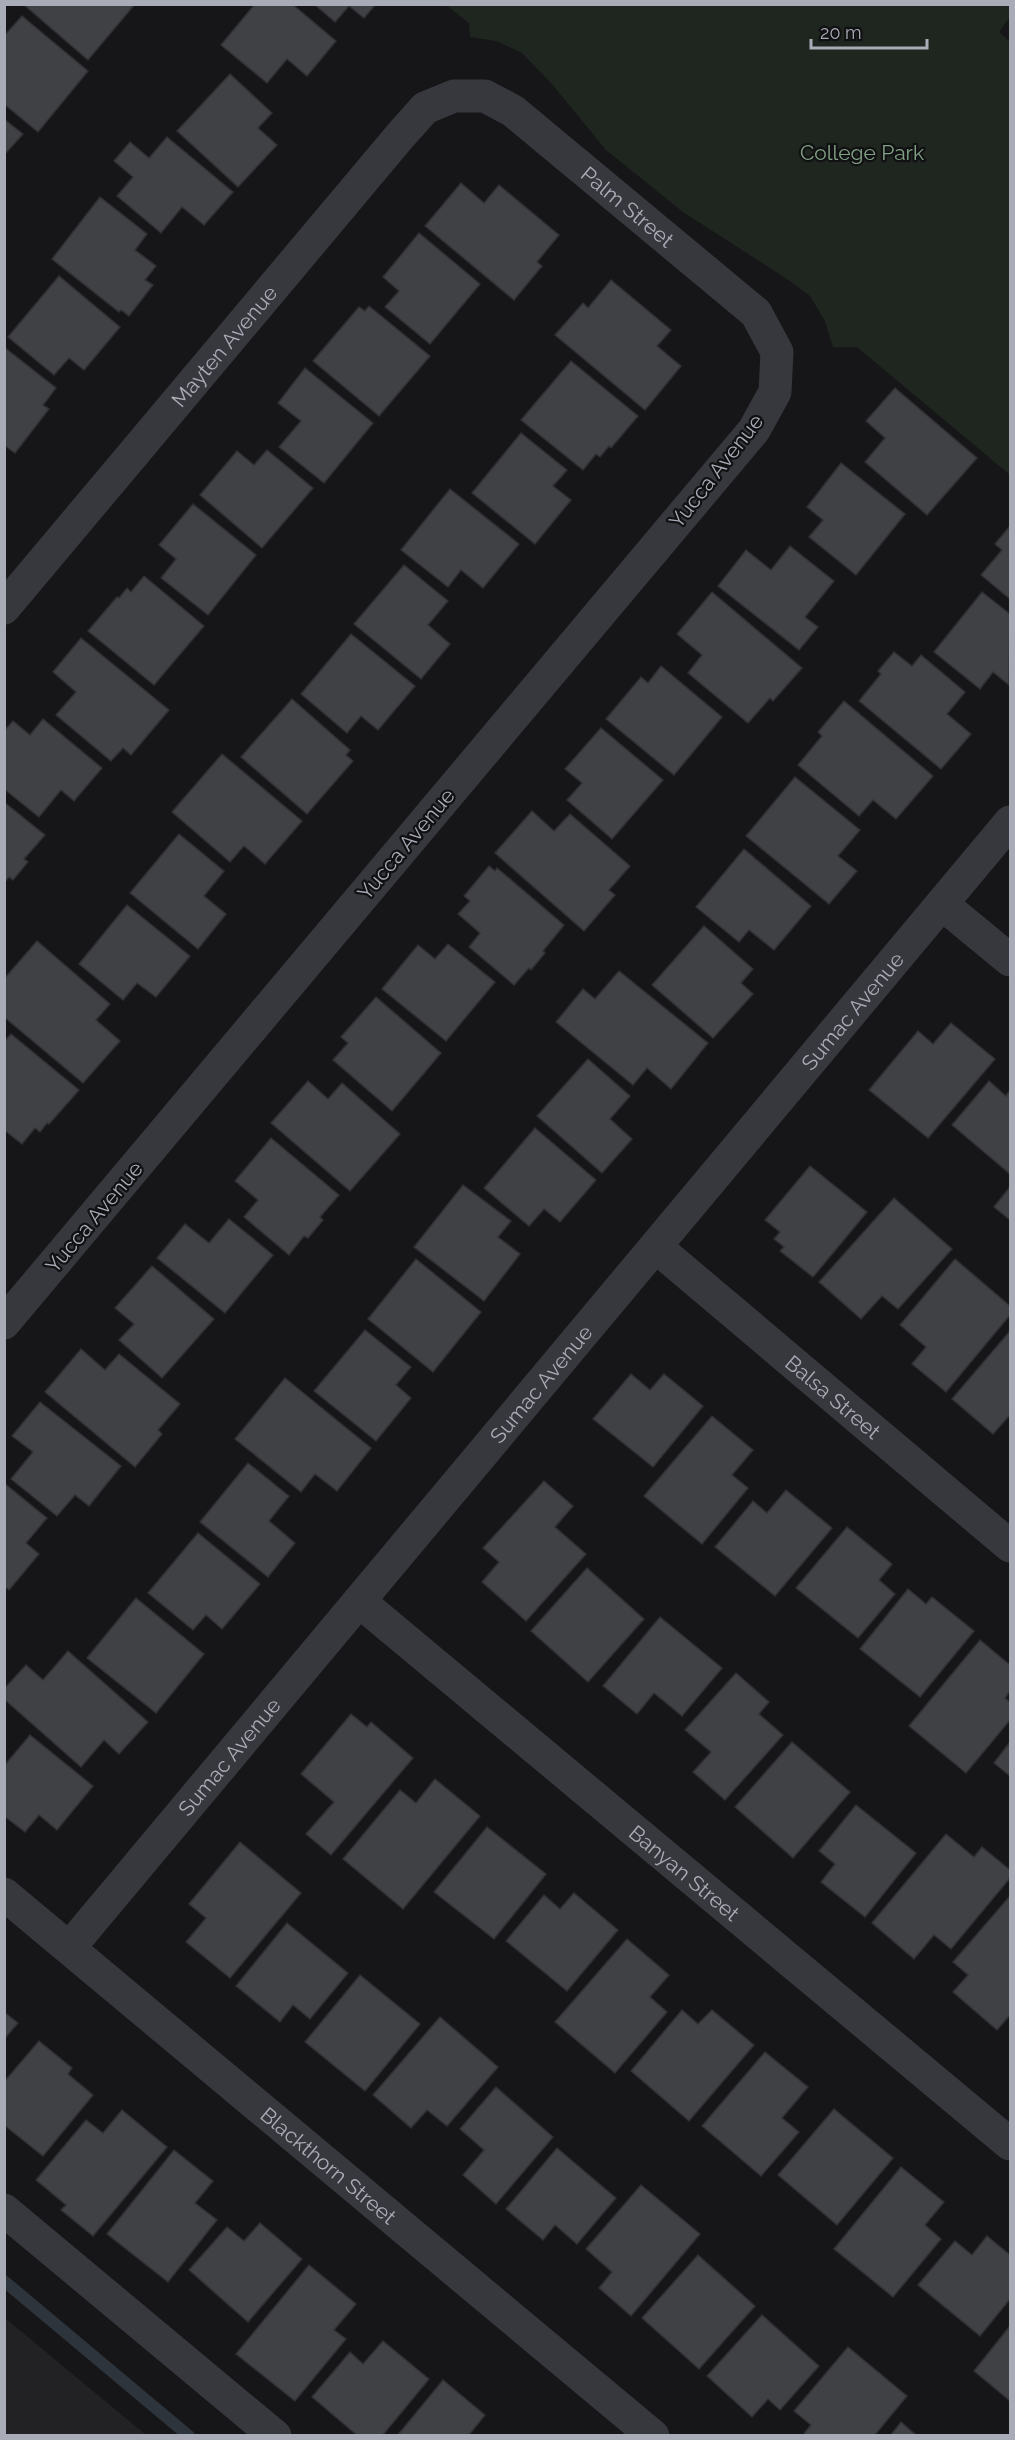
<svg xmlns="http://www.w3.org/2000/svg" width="1015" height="2440" viewBox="0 0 1015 2440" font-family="Raleway,sans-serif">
	<rect width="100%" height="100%" fill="#161618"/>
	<!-- built -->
	<path fill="#222225" d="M4,2318H5L146,2435H5Z"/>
	<!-- green -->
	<path fill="#1e261f" d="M446,5H1010V17L999,32L1010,42V475L857,347H833L825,321L810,296L790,281L683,212L606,150L551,83L522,53L496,41L470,37L469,23Z"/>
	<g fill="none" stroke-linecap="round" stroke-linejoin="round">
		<!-- stream -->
		<path stroke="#2d343b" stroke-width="12" d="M4,2281L189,2436"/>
	</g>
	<!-- building -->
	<g fill="#404145" stroke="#303034" stroke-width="1.5">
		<path d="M23,4H135L88,60Z"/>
		<path d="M255,4H292L336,41L307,76L287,59L267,83L221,45Z"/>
		<path d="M314,4H376L364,18L349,6L335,22Z"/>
		<path d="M22,16L88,71L38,132L4,104V36Z"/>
		<path d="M230,74L272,113L258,128L277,145L238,187L177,131Z"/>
		<path d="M4,119L23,134L4,155Z"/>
		<path d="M167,137L233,192L204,225L182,207L161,233L117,196L133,177L114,161L130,142L149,158Z"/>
		<path d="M461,183L484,203L499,185L559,235L537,262L542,266L514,300L425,226Z"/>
		<path d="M100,197L147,234L135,250L156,266L145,280L153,285L129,316L121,310L119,312L52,259Z"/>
		<path d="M419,233L480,284L430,344L385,307L399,291L383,277Z"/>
		<path d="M59,276L120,327L84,370L69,358L54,375L8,337Z"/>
		<path d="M611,280L671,330L657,346L681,366L645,410L555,335L583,303L588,308Z"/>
		<path d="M369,306L430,356L379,416L313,361L359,307L365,311Z"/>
		<path d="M4,347L56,388L43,405L49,409L15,453L4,445Z"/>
		<path d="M571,361L638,416L611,448L609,446L600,457L596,454L583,470L521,420Z"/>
		<path d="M305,368L373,423L324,483L279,447L301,421L278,403Z"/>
		<path d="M895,388L977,458L927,515L865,462L885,438L866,421Z"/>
		<path d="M521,433L567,470L553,486L571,500L535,544L472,493Z"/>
		<path d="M267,450L313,488L262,548L200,495L237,451L254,465Z"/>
		<path d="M841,463L905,514L856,575L809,537L823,520L807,507Z"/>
		<path d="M450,489L519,544L483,588L461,570L448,587L401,550Z"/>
		<path d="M193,504L256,555L208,615L161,578L176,559L159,545Z"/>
		<path d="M1010,526V599L981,575L1002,550L995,544Z"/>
		<path d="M790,546L834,581L805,617L818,627L799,650L718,586L746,550L771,570Z"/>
		<path d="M404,565L448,601L428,625L450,644L421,679L354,624Z"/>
		<path d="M144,576L204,626L154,685L88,631L117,597L119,598L127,588L131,592Z"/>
		<path d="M712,592L802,668L773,701L770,698L748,723L688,673L702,655L677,634Z"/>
		<path d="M982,592L1010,614L1009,685L993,672L980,689L934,652Z"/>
		<path d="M351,634L415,686L378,730L361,716L347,733L301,694Z"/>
		<path d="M81,638L169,710L131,755L123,748L111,761L56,715L76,692L53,672Z"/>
		<path d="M894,652L912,666L921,655L965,692L947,714L971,734L941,769L859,701L881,674L878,671Z"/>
		<path d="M661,666L722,717L674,775L606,719L641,677L648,683Z"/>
		<path d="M292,699L350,750L346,755L353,761L307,814L241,757Z"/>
		<path d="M844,701L933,776L896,819L873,800L859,816L798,765L822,736L818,732Z"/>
		<path d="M43,719L102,768L74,801L61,790L39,817L4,789V731L13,721L30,735Z"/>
		<path d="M601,728L663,780L612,839L567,800L582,783L565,769Z"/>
		<path d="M222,754L302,821L265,864L244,846L230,862L172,812Z"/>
		<path d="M795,777L860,830L838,856L857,871L829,904L746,836Z"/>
		<path d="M4,802L45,835L24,859L28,862L13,880L9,877L4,883Z"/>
		<path d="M532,811L554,831L570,814L630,866L609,890L615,895L584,931L495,853Z"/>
		<path d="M179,834L224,871L204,896L226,914L198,949L130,893Z"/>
		<path d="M744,849L811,906L774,950L749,930L739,942L696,907Z"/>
		<path d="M489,866L495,871L497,868L564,925L543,951L545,953L531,970L529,968L514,985L469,947L480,933L458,914L470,901L464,896Z"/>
		<path d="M127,905L190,956L156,997L137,983L123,1000L79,964Z"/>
		<path d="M704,926L753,969L741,983L753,994L713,1038L652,985Z"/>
		<path d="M37,941L110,1004L96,1020L120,1041L83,1083L4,1017V979Z"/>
		<path d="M448,944L495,982L446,1041L382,989L418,945L435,959Z"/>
		<path d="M619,971L708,1043L671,1089L647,1068L633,1085L556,1022L583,989L595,999Z"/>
		<path d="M376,997L441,1053L392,1111L333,1060L348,1043L341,1037Z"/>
		<path d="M951,1023L995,1059L928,1138L869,1090L918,1031L933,1044Z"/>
		<path d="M11,1034L79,1090L49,1124L47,1123L40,1132L35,1128L22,1144L4,1130V1042Z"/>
		<path d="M588,1059L630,1096L610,1119L632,1139L602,1173L537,1116Z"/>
		<path d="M308,1081L328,1099L342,1083L400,1134L350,1191L271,1123Z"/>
		<path d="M989,1081L1006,1096L1010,1090V1174L952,1125Z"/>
		<path d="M535,1128L596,1180L560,1222L544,1209L529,1226L484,1188Z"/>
		<path d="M271,1138L339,1195L320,1217L323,1220L308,1238L304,1236L289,1255L244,1217L258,1200L235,1181Z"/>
		<path d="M810,1166L867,1212L813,1277L780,1251L784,1247L774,1239L780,1232L765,1220Z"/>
		<path d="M463,1185L511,1221L498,1237L520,1254L484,1301L414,1247Z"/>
		<path d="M1010,1187V1220L994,1207Z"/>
		<path d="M894,1198L952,1249L898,1309L882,1296L861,1319L819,1282Z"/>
		<path d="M229,1219L273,1255L225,1313L157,1258L185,1224L209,1243Z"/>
		<path d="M416,1259L481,1312L433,1372L368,1319Z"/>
		<path d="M955,1259L1010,1306V1315L946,1392L912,1364L926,1347L900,1325Z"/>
		<path d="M152,1266L214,1319L162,1378L119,1340L134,1324L115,1308Z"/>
		<path d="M365,1330L411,1367L396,1385L411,1398L376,1441L314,1391Z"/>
		<path d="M1010,1331V1418L1009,1416L993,1434L952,1399Z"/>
		<path d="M81,1349L105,1370L119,1354L180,1404L158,1430L162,1434L135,1467L45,1392Z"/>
		<path d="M631,1374L650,1390L664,1374L703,1406L653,1467L593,1419Z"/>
		<path d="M285,1378L371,1448L337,1491L315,1474L301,1492L235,1439Z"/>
		<path d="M40,1402L121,1466L89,1506L75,1495L57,1516L11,1479L33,1452L12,1436Z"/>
		<path d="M712,1416L753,1450L732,1475L748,1488L702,1544L644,1496Z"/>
		<path d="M248,1463L289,1496L269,1521L295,1543L268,1577L200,1522Z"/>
		<path d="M544,1481L573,1506L555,1527L586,1554L526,1621L482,1582L499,1562L483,1548Z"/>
		<path d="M4,1483L47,1518L26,1543L39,1554L9,1590L4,1586Z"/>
		<path d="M786,1490L832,1528L775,1596L715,1547L753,1501L767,1513Z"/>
		<path d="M847,1527L892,1564L879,1580L895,1594L858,1638L796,1588Z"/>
		<path d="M198,1533L260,1584L222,1629L206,1615L193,1630L148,1593Z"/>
		<path d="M587,1568L644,1619L588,1682L531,1631Z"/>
		<path d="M908,1589L926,1604L932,1597L974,1631L920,1697L860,1649Z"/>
		<path d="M136,1598L204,1654L156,1713L87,1658Z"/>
		<path d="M660,1617L722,1668L682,1716L654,1693L637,1714L603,1686Z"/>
		<path d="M980,1640L1010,1665V1691L1005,1698L1010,1702V1720L966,1773L909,1726Z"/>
		<path d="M68,1651L148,1722L119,1754L104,1740L81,1767L4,1699V1689L26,1665L43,1680Z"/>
		<path d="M736,1673L769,1702L759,1714L783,1735L725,1800L693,1772L711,1752L685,1730Z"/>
		<path d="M351,1714L367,1727L371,1722L413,1758L331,1855L306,1834L334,1802L301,1774Z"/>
		<path d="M30,1735L93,1786L57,1830L39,1815L25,1832L4,1816V1766Z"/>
		<path d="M792,1742L850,1792L793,1858L735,1807Z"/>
		<path d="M1010,1742V1776L994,1763Z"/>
		<path d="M435,1779L480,1816L403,1909L343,1859L400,1790L416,1803Z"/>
		<path d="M856,1805L916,1853L865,1917L821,1882L835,1864L819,1851Z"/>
		<path d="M487,1827L546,1874L494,1939L434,1892Z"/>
		<path d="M946,1834L974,1857L982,1847L1010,1870V1878L951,1949L934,1935L914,1959L872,1923Z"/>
		<path d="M240,1842L301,1893L230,1978L186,1942L206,1918L189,1904Z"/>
		<path d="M574,1893L618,1930L567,1991L506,1941L544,1895L560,1909Z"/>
		<path d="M1010,1896V2015L997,2030L953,1992L968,1975L953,1962Z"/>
		<path d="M287,1923L348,1973L310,2019L293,2005L280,2022L236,1986Z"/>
		<path d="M627,1939L669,1975L650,1997L667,2012L615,2073L555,2022Z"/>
		<path d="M360,1975L420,2024L365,2091L305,2042Z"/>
		<path d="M682,2010L698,2024L712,2010L754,2045L689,2121L631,2071Z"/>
		<path d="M4,2012L18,2023L4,2039Z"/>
		<path d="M440,2017L498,2067L447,2126L427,2110L411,2128L373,2095Z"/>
		<path d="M39,2041L72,2068L68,2074L93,2095L43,2156L4,2125V2082Z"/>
		<path d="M765,2052L808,2087L782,2118L799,2132L761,2176L702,2126Z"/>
		<path d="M496,2087L553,2137L496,2204L463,2175L484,2150L460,2129Z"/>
		<path d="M834,2109L893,2158L837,2225L778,2175Z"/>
		<path d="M122,2110L167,2147L93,2236L61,2210L66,2205L36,2180L86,2120L103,2133Z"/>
		<path d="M557,2148L616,2198L577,2244L555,2225L543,2240L506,2209Z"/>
		<path d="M174,2150L213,2181L195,2203L217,2220L168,2282L107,2234Z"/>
		<path d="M901,2167L944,2202L925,2225L941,2239L893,2297L834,2249Z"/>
		<path d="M641,2185L700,2234L631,2316L599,2288L612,2272L586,2249Z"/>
		<path d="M260,2223L302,2259L248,2322L189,2270L227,2227L244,2241Z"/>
		<path d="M987,2236L1010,2255V2299L980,2336L918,2285L955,2241L972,2255Z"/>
		<path d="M698,2255L755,2306L699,2369L642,2318Z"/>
		<path d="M309,2265L356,2304L334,2330L346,2339L295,2401L236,2354Z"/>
		<path d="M762,2315L819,2366L780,2410L768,2399L752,2417L707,2376Z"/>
		<path d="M1010,2326V2401L974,2371Z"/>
		<path d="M383,2341L429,2379L382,2436H358L312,2397L350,2352L363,2364Z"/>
		<path d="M848,2347L907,2396L874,2436H802L811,2425L794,2411Z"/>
		<path d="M443,2380L485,2415L468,2436H397Z"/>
		<path d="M901,2422L917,2436H890Z"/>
	</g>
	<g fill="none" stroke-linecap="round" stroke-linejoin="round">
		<!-- minor -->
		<g stroke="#37383d" stroke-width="33">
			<path id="s1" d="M4,608L400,136L425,108L454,96H485L513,111L756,313L777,352L775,392L754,430L4,1323"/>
			<path d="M942,904L1010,960"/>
			<path id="s2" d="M656,1247L1010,1546"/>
			<path id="s3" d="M359,1601L1010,2144"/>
			<path id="s4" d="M4,1894L653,2436"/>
			<path id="s5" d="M70,1947L1010,822"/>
			<path d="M4,2210L275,2436"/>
		</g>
	</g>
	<g text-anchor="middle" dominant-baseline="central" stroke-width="4.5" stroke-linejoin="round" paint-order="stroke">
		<!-- park labels -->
		<g font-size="21" fill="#80a184" stroke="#111113">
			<text x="862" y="152">College Park</text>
		</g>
		<!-- street labels -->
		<g font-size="21" fill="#a9acb7" stroke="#111113">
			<text stroke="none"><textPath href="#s1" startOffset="897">Palm Street</textPath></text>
			<text stroke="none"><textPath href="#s1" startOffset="342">Mayten Avenue</textPath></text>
			<text transform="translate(716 471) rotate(-52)">Yucca Avenue</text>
			<text transform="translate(406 844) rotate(-50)">Yucca Avenue</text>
			<text stroke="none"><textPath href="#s5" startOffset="1220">Sumac Avenue</textPath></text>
			<text transform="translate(94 1217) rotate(-50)">Yucca Avenue</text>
			<text stroke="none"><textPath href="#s5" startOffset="734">Sumac Avenue</textPath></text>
			<text stroke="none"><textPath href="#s2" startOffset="232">Balsa Street</textPath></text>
			<text stroke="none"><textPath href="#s5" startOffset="248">Sumac Avenue</textPath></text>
			<text stroke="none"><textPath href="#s3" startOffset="424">Banyan Street</textPath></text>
			<text stroke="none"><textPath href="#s4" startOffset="423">Blackthorn Street</textPath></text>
		</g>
	</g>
	<!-- border -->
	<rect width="1015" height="2440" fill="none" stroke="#a9acb7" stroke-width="12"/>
	<!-- scale -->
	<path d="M811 39v9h116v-9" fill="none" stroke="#a9acb7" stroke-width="3"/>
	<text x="820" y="39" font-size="18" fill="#a9acb7" stroke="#111113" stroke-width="4.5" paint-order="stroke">20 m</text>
</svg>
